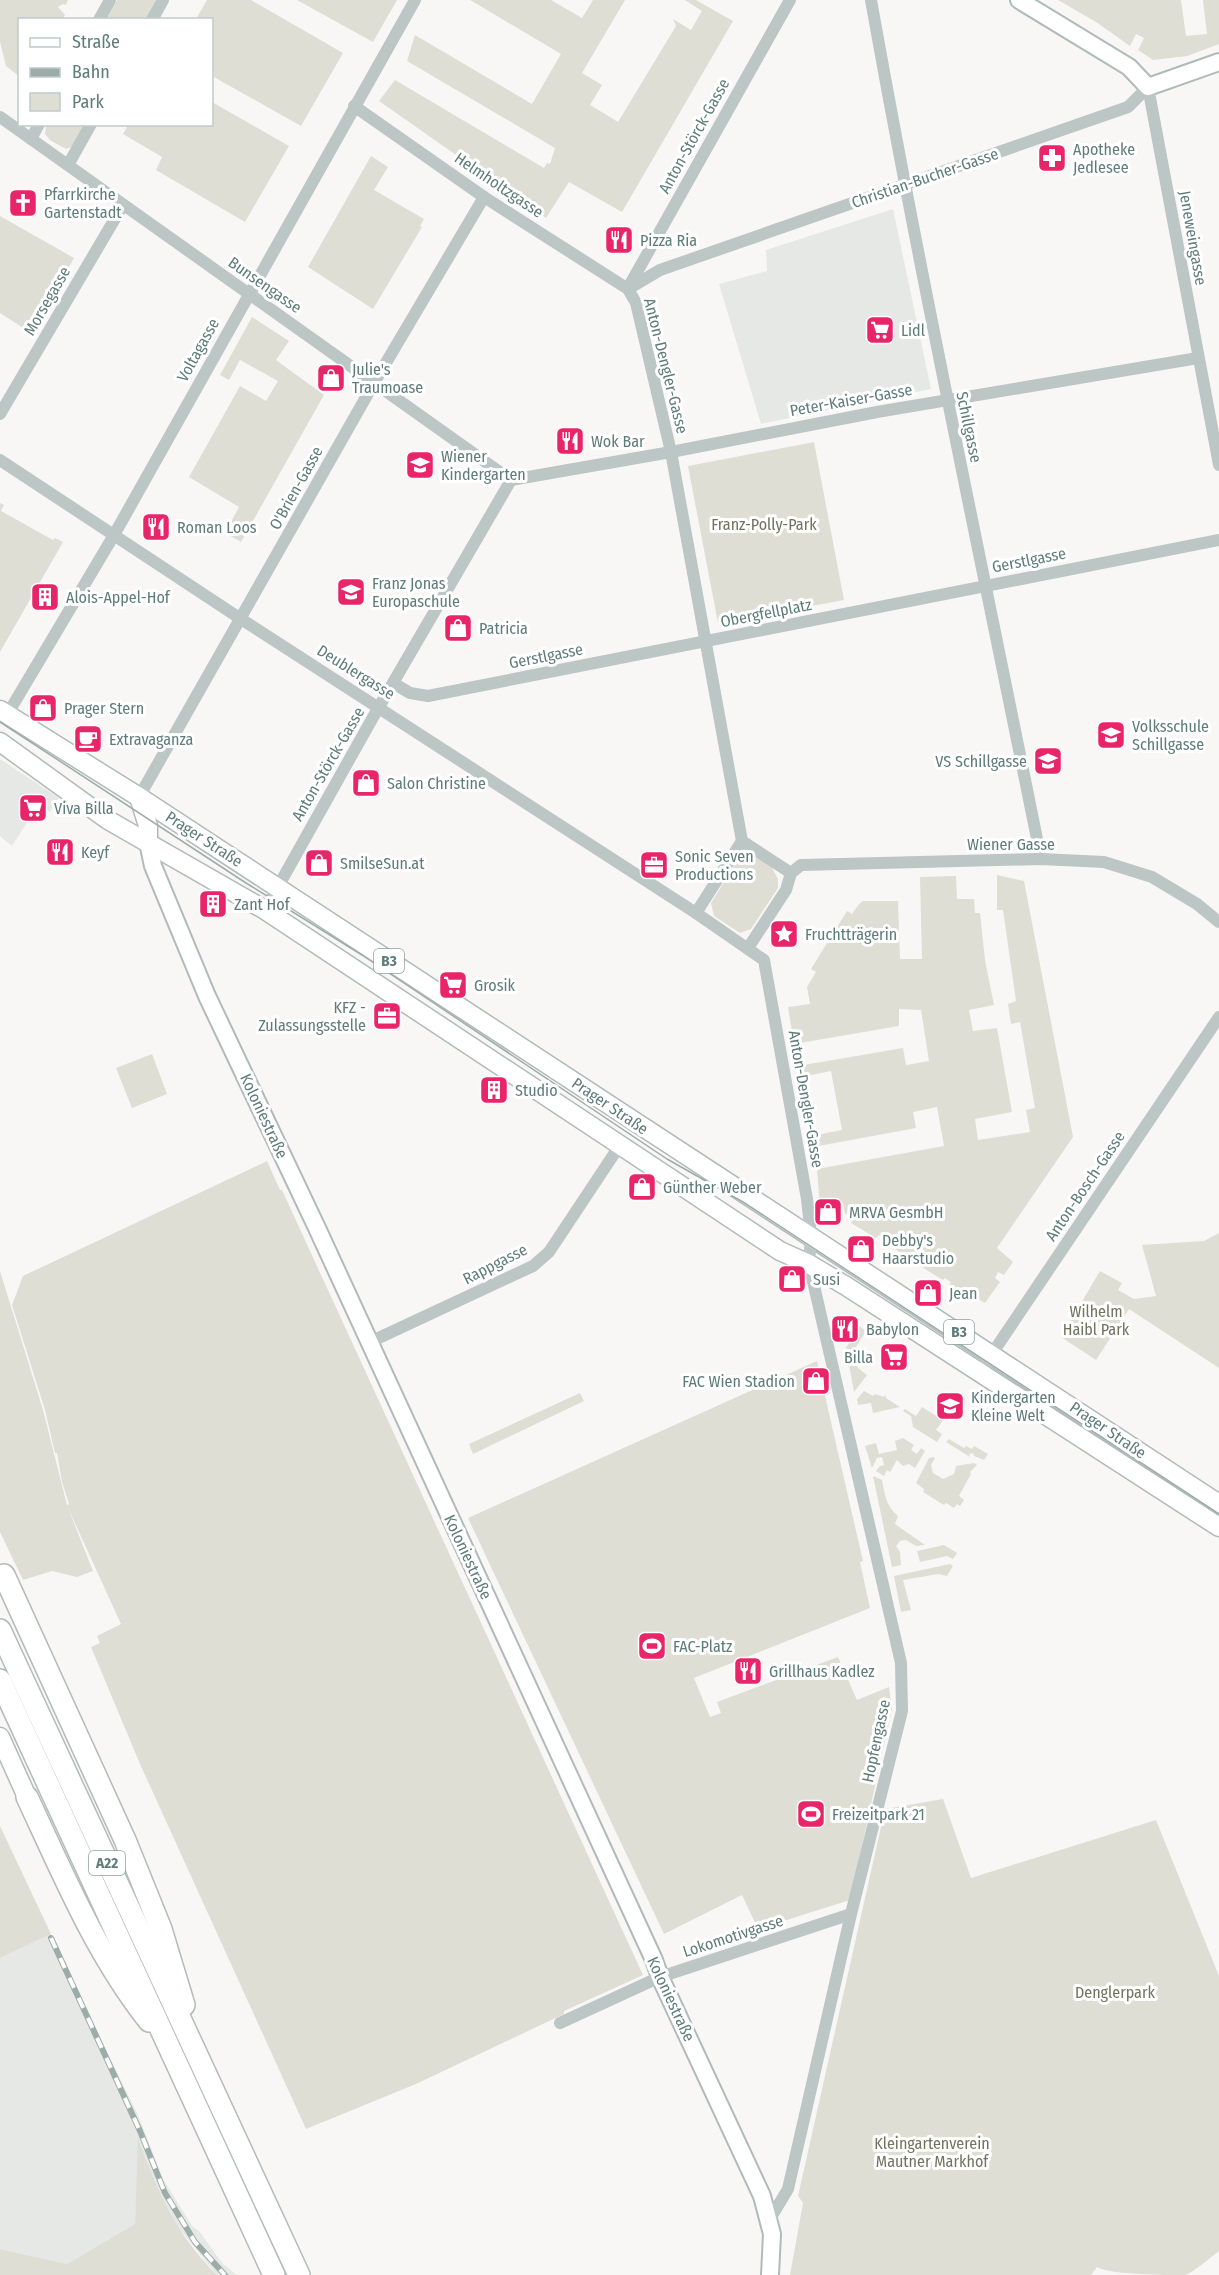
<svg xmlns="http://www.w3.org/2000/svg" width="1219" height="2275" viewBox="0 0 1219 2275" font-family="'Fira Sans Condensed',sans-serif">
	<rect width="100%" height="100%" fill="#f9f7f6"/>
	<!-- built -->
	<g fill="#e6e8e6">
		<path d="M893,209L931,389L761,424L719,284L767,271L766,250Z"/>
		<path d="M0,759L59,798L50,812L38,805L12,846L0,836Z"/>
		<path d="M51,1934L81,1999L138,2115L163,2179L192,2226L199,2231L222,2263L237,2275H217L177,2226L156,2188L139,2140L135,2224L67,2264L0,2249V1958Z"/>
	</g>
	<!-- green -->
	<g fill="#deded5">
		<path d="M0,0H68L66,5L63,4L58,7L65,15L63,19L20,20L19,76L6,66L0,42Z"/>
		<path d="M117,0H158L147,19L106,20Z"/>
		<path d="M207,0H251L343,53L301,126L212,76V20L196,19Z"/>
		<path d="M297,0H397L373,42Z"/>
		<path d="M470,0H551L582,18L593,0H625L582,73L602,85L590,105L618,122L676,26L673,19L691,30L702,11L685,0H696L733,21L622,212L569,182L546,218L379,101L395,80L544,168L547,163L550,164L555,148L407,61L415,35L532,104L561,54Z"/>
		<path d="M1058,0H1181L1186,36L1207,34L1203,0H1219V44L1187,56L1153,60L1138,50L1144,38L1136,34L1130,46L1096,22Z"/>
		<path d="M212,102L289,146L245,222L156,170L162,157L123,134L128,125L212,124Z"/>
		<path d="M46,125H87L72,147L66,149L50,140L45,134Z"/>
		<path d="M371,156L388,167L374,190L424,219L420,226L422,227L373,309L308,267Z"/>
		<path d="M0,216L74,258L31,333L0,313Z"/>
		<path d="M252,317L289,341L276,360L324,395L241,542L225,533L239,507L189,477L240,386L266,401L278,381L240,360L229,380L220,375Z"/>
		<path d="M814,442L844,600L718,623L688,466Z"/>
		<path d="M0,503L4,505L1,511L53,540L55,538L63,542L0,652Z"/>
		<path d="M754,855L771,866L778,879V888L751,929L740,933L714,916L711,903L734,866L744,856Z"/>
		<path d="M997,875L1024,881L1073,1137L997,1248L1013,1262L1004,1275L998,1272L995,1278L1000,1282L985,1303L978,1299L977,1302L949,1285L951,1282L945,1278L943,1280L917,1264L919,1260L911,1255L909,1258L884,1242L886,1239L879,1235L876,1238L851,1223L853,1219L850,1214H845L843,1203L820,1207L817,1169L944,1146L937,1107L913,1112L916,1128L813,1147L816,1135L842,1130L831,1071L806,1076L798,1066L903,1048L906,1065L929,1061L921,1010L899,1009V1026L794,1044L788,1007L810,1004L807,987L816,972L811,969L847,911L852,914L859,904L863,901H898L900,959H922L920,877L956,876L957,899H974L975,913H980L985,960L994,1005L969,1010L973,1031L997,1028L1012,1112L975,1119L978,1140L1030,1132L1026,1110L1035,1108L1020,1022L1011,1024L1008,1004L1016,1001L1003,910H997Z"/>
		<path d="M152,1054L167,1094L132,1108L116,1068Z"/>
		<path d="M267,1161L280,1190H282L643,1975L564,2011V2014L416,2084L306,2129L140,1764L91,1647L100,1643L97,1636L121,1624L68,1508L93,1571L77,1577L52,1571L23,1580L0,1532V1271L43,1410L67,1505L69,1504L62,1482L57,1453H55L45,1410L12,1305L23,1276Z"/>
		<path d="M1219,1233V1368L1129,1309L1096,1360L1061,1337L1100,1271L1122,1283L1118,1290L1134,1299L1156,1296L1142,1245L1204,1241Z"/>
		<path d="M859,1326L866,1331L854,1350L858,1368L867,1375L854,1392L846,1348Z"/>
		<path d="M817,1361L863,1561L860,1562L870,1608L694,1678L710,1717L721,1713L717,1702L838,1657L857,1700L889,1687L892,1709L850,1900L758,1929L742,1895L664,1934L468,1518Z"/>
		<path d="M864,1391L873,1396L875,1394L884,1397L885,1394L886,1398L900,1407L873,1413L871,1403L858,1405L857,1399Z"/>
		<path d="M580,1393L584,1401L473,1454L469,1444Z"/>
		<path d="M922,1407L943,1420L936,1430L942,1434L937,1442L913,1427L911,1416L903,1411L905,1409L916,1416Z"/>
		<path d="M903,1438L914,1445L911,1450L917,1454L921,1448L925,1451L915,1468L909,1464L903,1466L897,1460L890,1472L887,1470L884,1476L876,1471L880,1466L884,1465L882,1457L877,1458L872,1468L865,1446L876,1443L879,1454L897,1450L895,1441Z"/>
		<path d="M949,1439L964,1448L966,1446L972,1449L974,1446L988,1454L984,1460L974,1456L973,1453L969,1454L970,1457L946,1442Z"/>
		<path d="M933,1457L935,1458L931,1465L933,1473L943,1479L954,1474L956,1466L974,1463L977,1465L970,1472L971,1474L959,1496L964,1500L960,1506L957,1504L954,1508L946,1503L944,1505L923,1492L924,1489L916,1483L929,1458Z"/>
		<path d="M873,1476L882,1480C885,1495 886,1506 898,1516L895,1524L925,1545L916,1546L906,1540L900,1541L896,1546L900,1552L901,1565L892,1567Z"/>
		<path d="M944,1545L957,1553L953,1559L947,1556L920,1562L917,1551Z"/>
		<path d="M950,1564L953,1566L947,1576L938,1574L903,1580L911,1610L901,1612L894,1576Z"/>
		<path d="M943,1799L971,1878L1156,1820L1219,1976V2251C1211,2257 1193,2273 1185,2275C1167,2275 1111,2275 1097,2267L1091,2275H790L803,2203L798,2196L885,1809Z"/>
		<path d="M0,1826L51,1934L0,1958Z"/>
		<path d="M138,2138C158,2193 175,2233 217,2275H0V2249L67,2264L135,2224Z"/>
	</g>
	<g fill="none" stroke-linecap="round" stroke-linejoin="round">
		<!-- secondary casing -->
		<g stroke="#afbbba" stroke-width="20">
			<g id="secondary">
				<path d="M1019,0L1129,67L1148,87L1219,62"/>
				<path d="M148,842L153,866L207,996L317,1228L654,1960L660,1977L762,2196L772,2234L770,2275"/>
			</g>
		</g>
		<!-- primary casing -->
		<g stroke="#b0bbb9" stroke-width="21">
			<g id="primary">
				<path d="M0,710L139,797L1219,1504"/>
				<path d="M0,742L108,820L265,910L780,1251L809,1264L846,1286L1219,1527"/>
				<path d="M139,797L148,826V842"/>
				<path d="M0,1737L27,1797"/>
			</g>
		</g>
		<!-- highway casing -->
		<g stroke="#b2bbba" stroke-width="24">
			<g id="highway">
				<path d="M4,1575L125,1840L161,1929L184,2005"/>
				<path d="M0,1630L299,2275"/>
				<path d="M0,1680L274,2275"/>
				<path d="M27,1797C63,1874 96,1954 149,2021"/>
			</g>
		</g>
		<!-- street -->
		<g stroke="#bcc6c5" stroke-width="12">
			<path d="M871,0C922,287 984,573 1041,859"/>
			<path d="M99,20L110,0"/>
			<path d="M152,20L163,0"/>
			<path d="M1148,87L1219,465"/>
			<path d="M354,106L484,197L628,289L636,303L671,452L742,841"/>
			<path d="M0,117L511,480"/>
			<path d="M31,139L39,124"/>
			<path d="M68,165L91,124"/>
			<path d="M628,288L790,0"/>
			<path d="M628,289L660,270L1128,107L1148,87"/>
			<path d="M0,414L123,205"/>
			<path d="M0,460L241,619L696,913L764,960L807,1199L811,1236L809,1264L901,1663L902,1711L851,1914L788,2189L770,2219"/>
			<path d="M511,480L671,452L877,412L1198,358"/>
			<path d="M393,683L410,693L428,696L1219,540"/>
			<path d="M7,715L114,535L415,0"/>
			<path d="M139,797L374,383L484,197"/>
			<path d="M742,841L791,873"/>
			<path d="M265,910L372,719L511,480"/>
			<path d="M696,913L742,841"/>
			<path d="M748,948L786,890L791,873L801,865L1041,859L1104,862L1152,877L1197,904L1219,922"/>
			<path d="M370,1342L533,1266L549,1252L620,1145"/>
			<path d="M979,1373L1219,1017"/>
			<path d="M560,2023L660,1977L851,1914"/>
		</g>
		<!-- secondary -->
		<use href="#secondary" stroke="#fff" stroke-width="16"/>
		<!-- primary -->
		<use href="#primary" stroke="#fff" stroke-width="18"/>
		<!-- highway -->
		<use href="#highway" stroke="#fff" stroke-width="21"/>
		<!-- tram -->
		<path stroke="#9caca9" stroke-width="1.5" d="M0,722L246,883L362,955L667,1159L743,1202L1219,1514"/>
		<!-- rail casing -->
		<g stroke="#9caca9" stroke-width="6">
			<path id="rail" d="M51,1938L140,2131L165,2193L195,2242L225,2275"/>
		</g>
		<!-- rail -->
		<use href="#rail" stroke="#fff" stroke-width="4" stroke-dasharray="11" stroke-linecap="butt"/>
	</g>
	<!-- icons -->
	<defs>
		<g id="pharmacy-square" transform="scale(1.5)"><rect x="-9" y="-9" width="18" height="18" rx="4" fill="#e92569" stroke="#fff"/><path d="M-2-6h4v4h4v4h-4v4h-4v-4h-4v-4h4Z" fill="#fff"/></g>
		<g id="church-square" transform="scale(1.5)"><rect x="-9" y="-9" width="18" height="18" rx="4" fill="#e92569" stroke="#fff"/><path d="M-1.2-6h2.4v3.5h3.3v2.4h-3.3V6h-2.4V-.1h-3.3v-2.4h3.3Z" fill="#fff"/></g>
		<g id="restaurant-square" transform="scale(1.5)"><rect x="-9" y="-9" width="18" height="18" rx="4" fill="#e92569" stroke="#fff"/><path d="M-5-6h1v4h1v-4h1v4h1v-4h1v5L-1.5 .5V6h-2V.5L-5-1ZM5-6V6H3V1.5H1.5Q1.5-4 5-6Z" fill="#fff"/></g>
		<g id="supermarket-square" transform="scale(1.5)"><rect x="-9" y="-9" width="18" height="18" rx="4" fill="#e92569" stroke="#fff"/><path d="M-6-5.5h2.5l.6 2H6L4.5 2H-2.5L-4.4-4H-6ZM-1.5 3.2a1.3 1.3 0 1 0 .1 0ZM3 3.2a1.3 1.3 0 1 0 .1 0Z" fill="#fff"/></g>
		<g id="shop-square" transform="scale(1.5)"><rect x="-9" y="-9" width="18" height="18" rx="4" fill="#e92569" stroke="#fff"/><path d="M-5-2.5h2.3a2.7 3.5 0 0 1 5.4 0H5L5.5 6h-11ZM-1.5-2.5h3a1.5 2.3 0 0 0-3 0Z" fill="#fff"/></g>
		<g id="school-square" transform="scale(1.5)"><rect x="-9" y="-9" width="18" height="18" rx="4" fill="#e92569" stroke="#fff"/><path d="M0-5L7-2L0 1L-7-2ZM-4 1L0 2.5L4 1V4Q0 6-4 4Z" fill="#fff"/></g>
		<g id="building-square" transform="scale(1.5)"><rect x="-9" y="-9" width="18" height="18" rx="4" fill="#e92569" stroke="#fff"/><path d="M-4-6H4V6H1V3H-1V6H-4ZM-2.5-4.3h1.7v1.8h-1.7ZM.8-4.3h1.7v1.8H.8ZM-2.5-1h1.7V.8h-1.7ZM.8-1h1.7V.8H.8Z" fill="#fff"/></g>
		<g id="cafe-square" transform="scale(1.5)"><rect x="-9" y="-9" width="18" height="18" rx="4" fill="#e92569" stroke="#fff"/><path d="M-5.5-4.5H6V0H3Q3 3.5 0 3.5H-2.5Q-5.5 3.5-5.5 0ZM3-3.2v2h1.7v-2ZM-6 4.5H4V6H-6Z" fill="#fff"/></g>
		<g id="office-square" transform="scale(1.5)"><rect x="-9" y="-9" width="18" height="18" rx="4" fill="#e92569" stroke="#fff"/><path d="M-6-3h4V-5.5h4V-3h4V5H-6ZM-1-4.5V-3h2v-1.5ZM-6 0V1H6V0Z" fill="#fff"/></g>
		<g id="sight-square" transform="scale(1.5)"><rect x="-9" y="-9" width="18" height="18" rx="4" fill="#e92569" stroke="#fff"/><path d="M0-6L1.8-2.2L6-1.7L2.9 1.2L3.7 5.4L0 3.3L-3.7 5.4L-2.9 1.2L-6-1.7L-1.8-2.2Z" fill="#fff"/></g>
		<g id="stadium-square" transform="scale(1.5)"><rect x="-9" y="-9" width="18" height="18" rx="4" fill="#e92569" stroke="#fff"/><path d="M0-5a6.5 5 0 1 0 0 10a6.5 5 0 1 0 0-10ZM-3.5-1.8h7v3.6h-7Z" fill="#fff"/></g>
	</defs>
	<g fill-rule="evenodd">
		<use href="#pharmacy-square" x="1052" y="158"/>
		<use href="#church-square" x="23" y="203"/>
		<use href="#restaurant-square" x="619" y="240"/>
		<use href="#supermarket-square" x="880" y="330"/>
		<use href="#shop-square" x="331" y="378"/>
		<use href="#restaurant-square" x="570" y="441"/>
		<use href="#school-square" x="420" y="465"/>
		<use href="#restaurant-square" x="156" y="527"/>
		<use href="#school-square" x="351" y="592"/>
		<use href="#building-square" x="45" y="597"/>
		<use href="#shop-square" x="458" y="628"/>
		<use href="#shop-square" x="43" y="708"/>
		<use href="#school-square" x="1111" y="735"/>
		<use href="#cafe-square" x="88" y="739"/>
		<use href="#school-square" x="1048" y="761"/>
		<use href="#shop-square" x="366" y="783"/>
		<use href="#supermarket-square" x="33" y="808"/>
		<use href="#restaurant-square" x="60" y="852"/>
		<use href="#shop-square" x="319" y="863"/>
		<use href="#office-square" x="654" y="865"/>
		<use href="#building-square" x="213" y="904"/>
		<use href="#sight-square" x="784" y="934"/>
		<use href="#supermarket-square" x="453" y="985"/>
		<use href="#office-square" x="387" y="1016"/>
		<use href="#building-square" x="494" y="1090"/>
		<use href="#shop-square" x="642" y="1187"/>
		<use href="#shop-square" x="828" y="1212"/>
		<use href="#shop-square" x="861" y="1249"/>
		<use href="#shop-square" x="792" y="1279"/>
		<use href="#shop-square" x="928" y="1293"/>
		<use href="#restaurant-square" x="845" y="1329"/>
		<use href="#supermarket-square" x="894" y="1357"/>
		<use href="#shop-square" x="816" y="1381"/>
		<use href="#school-square" x="950" y="1406"/>
		<use href="#stadium-square" x="652" y="1646"/>
		<use href="#restaurant-square" x="748" y="1671"/>
		<use href="#stadium-square" x="811" y="1814"/>
	</g>
	<g text-anchor="middle" dominant-baseline="central" stroke-width="6" stroke-linejoin="round" paint-order="stroke">
		<!-- shield labels -->
		<g fill="#fff" stroke="#8ea3a0" stroke-width="1.5">
			<rect x="374" y="949" width="30" height="24" rx="4.5"/>
			<rect x="944" y="1320" width="30" height="24" rx="4.5"/>
			<rect x="89" y="1851" width="36" height="24" rx="4.5"/>
		</g>
		<g font-size="15" font-weight="bold" fill="#5e7c78">
			<text x="389" y="961">B3</text>
			<text x="959" y="1332">B3</text>
			<text x="107" y="1863">A22</text>
		</g>
		<!-- street labels -->
		<g font-size="16" fill="#5e7c78" stroke="#fff">
			<text transform="translate(694 136) rotate(-61)">Anton-Störck-Gasse</text>
			<text transform="translate(925 178) rotate(-19)">Christian-Bucher-Gasse</text>
			<text transform="translate(499 185) rotate(34)">Helmholtzgasse</text>
			<text transform="translate(1193 238) rotate(80)">Jeneweingasse</text>
			<text transform="translate(265 285) rotate(35)">Bunsengasse</text>
			<text transform="translate(47 301) rotate(-60)">Morsegasse</text>
			<text transform="translate(198 350) rotate(-61)">Voltagasse</text>
			<text transform="translate(666 366) rotate(76)">Anton-Dengler-Gasse</text>
			<text transform="translate(851 400) rotate(-10)">Peter-Kaiser-Gasse</text>
			<text transform="translate(969 427) rotate(78)">Schillgasse</text>
			<text transform="translate(296 488) rotate(-61)">O'Brien-Gasse</text>
			<text transform="translate(1029 560) rotate(-11)">Gerstlgasse</text>
			<text transform="translate(766 613) rotate(-11)">Obergfellplatz</text>
			<text transform="translate(546 656) rotate(-11)">Gerstlgasse</text>
			<text transform="translate(356 672) rotate(32)">Deublergasse</text>
			<text transform="translate(328 764) rotate(-60)">Anton-Störck-Gasse</text>
			<text transform="translate(204 839) rotate(33)">Prager Straße</text>
			<text x="1011" y="844">Wiener Gasse</text>
			<text transform="translate(806 1099) rotate(80)">Anton-Dengler-Gasse</text>
			<text transform="translate(610 1106) rotate(34)">Prager Straße</text>
			<text transform="translate(264 1116) rotate(65)">Koloniestraße</text>
			<text transform="translate(1085 1186) rotate(-56)">Anton-Bosch-Gasse</text>
			<text transform="translate(495 1264) rotate(-27)">Rappgasse</text>
			<text transform="translate(1108 1430) rotate(34)">Prager Straße</text>
			<text transform="translate(468 1557) rotate(65)">Koloniestraße</text>
			<text transform="translate(876 1741) rotate(-78)">Hopfengasse</text>
			<text transform="translate(733 1936) rotate(-18)">Lokomotivgasse</text>
			<text transform="translate(671 1999) rotate(65)">Koloniestraße</text>
		</g>
		<!-- poi labels -->
		<g font-size="16" fill="#5e7c78" stroke="#fff" text-anchor="start">
			<text x="1073" y="149">Apotheke<tspan x="1073" dy="18">Jedlesee</tspan></text>
			<text x="44" y="194">Pfarrkirche<tspan x="44" dy="18">Gartenstadt</tspan></text>
			<text x="640" y="240">Pizza Ria</text>
			<text x="901" y="330">Lidl</text>
			<text x="352" y="369">Julie's<tspan x="352" dy="18">Traumoase</tspan></text>
			<text x="591" y="441">Wok Bar</text>
			<text x="441" y="456">Wiener<tspan x="441" dy="18">Kindergarten</tspan></text>
			<text x="177" y="527">Roman Loos</text>
			<text x="372" y="583">Franz Jonas<tspan x="372" dy="18">Europaschule</tspan></text>
			<text x="66" y="597">Alois-Appel-Hof</text>
			<text x="479" y="628">Patricia</text>
			<text x="64" y="708">Prager Stern</text>
			<text x="1132" y="726">Volksschule<tspan x="1132" dy="18">Schillgasse</tspan></text>
			<text x="109" y="739">Extravaganza</text>
			<text x="1027" y="761" text-anchor="end">VS Schillgasse</text>
			<text x="387" y="783">Salon Christine</text>
			<text x="54" y="808">Viva Billa</text>
			<text x="81" y="852">Keyf</text>
			<text x="675" y="856">Sonic Seven<tspan x="675" dy="18">Productions</tspan></text>
			<text x="340" y="863">SmilseSun.at</text>
			<text x="234" y="904">Zant Hof</text>
			<text x="805" y="934">Fruchtträgerin</text>
			<text x="474" y="985">Grosik</text>
			<text x="366" y="1007" text-anchor="end">KFZ -<tspan x="366" dy="18">Zulassungsstelle</tspan></text>
			<text x="515" y="1090">Studio</text>
			<text x="663" y="1187">Günther Weber</text>
			<text x="849" y="1212">MRVA GesmbH</text>
			<text x="882" y="1240">Debby's<tspan x="882" dy="18">Haarstudio</tspan></text>
			<text x="813" y="1279">Susi</text>
			<text x="949" y="1293">Jean</text>
			<text x="866" y="1329">Babylon</text>
			<text x="873" y="1357" text-anchor="end">Billa</text>
			<text x="795" y="1381" text-anchor="end">FAC Wien Stadion</text>
			<text x="971" y="1397">Kindergarten<tspan x="971" dy="18">Kleine Welt</tspan></text>
			<text x="673" y="1646">FAC-Platz</text>
			<text x="769" y="1671">Grillhaus Kadlez</text>
			<text x="832" y="1814">Freizeitpark 21</text>
		</g>
		<!-- park labels -->
		<g font-size="16" fill="#6f745e" stroke="#fff">
			<text x="764" y="524">Franz-Polly-Park</text>
			<text x="1096" y="1311">Wilhelm<tspan x="1096" dy="18">Haibl Park</tspan></text>
			<text x="1115" y="1992">Denglerpark</text>
			<text x="932" y="2143">Kleingartenverein<tspan x="932" dy="18">Mautner Markhof</tspan></text>
		</g>
	</g>
	<!-- legend -->
	<rect x="18" y="18" width="195" height="108" fill="#ffffff" stroke="#bfcbc9" stroke-width="1.5"/>
	<rect x="30" y="38" width="30" height="9" fill="#ffffff" stroke="#bfcbc9" stroke-width="1.5"/>
	<text x="72" y="48" font-size="18" fill="#5e7c78">Straße</text>
	<rect x="30" y="68" width="30" height="9" fill="#9caca9" stroke="#bfcbc9" stroke-width="1.5"/>
	<text x="72" y="78" font-size="18" fill="#5e7c78">Bahn</text>
	<rect x="30" y="93" width="30" height="18" fill="#deded5" stroke="#bfcbc9" stroke-width="1.5"/>
	<text x="72" y="108" font-size="18" fill="#5e7c78">Park</text>
</svg>
